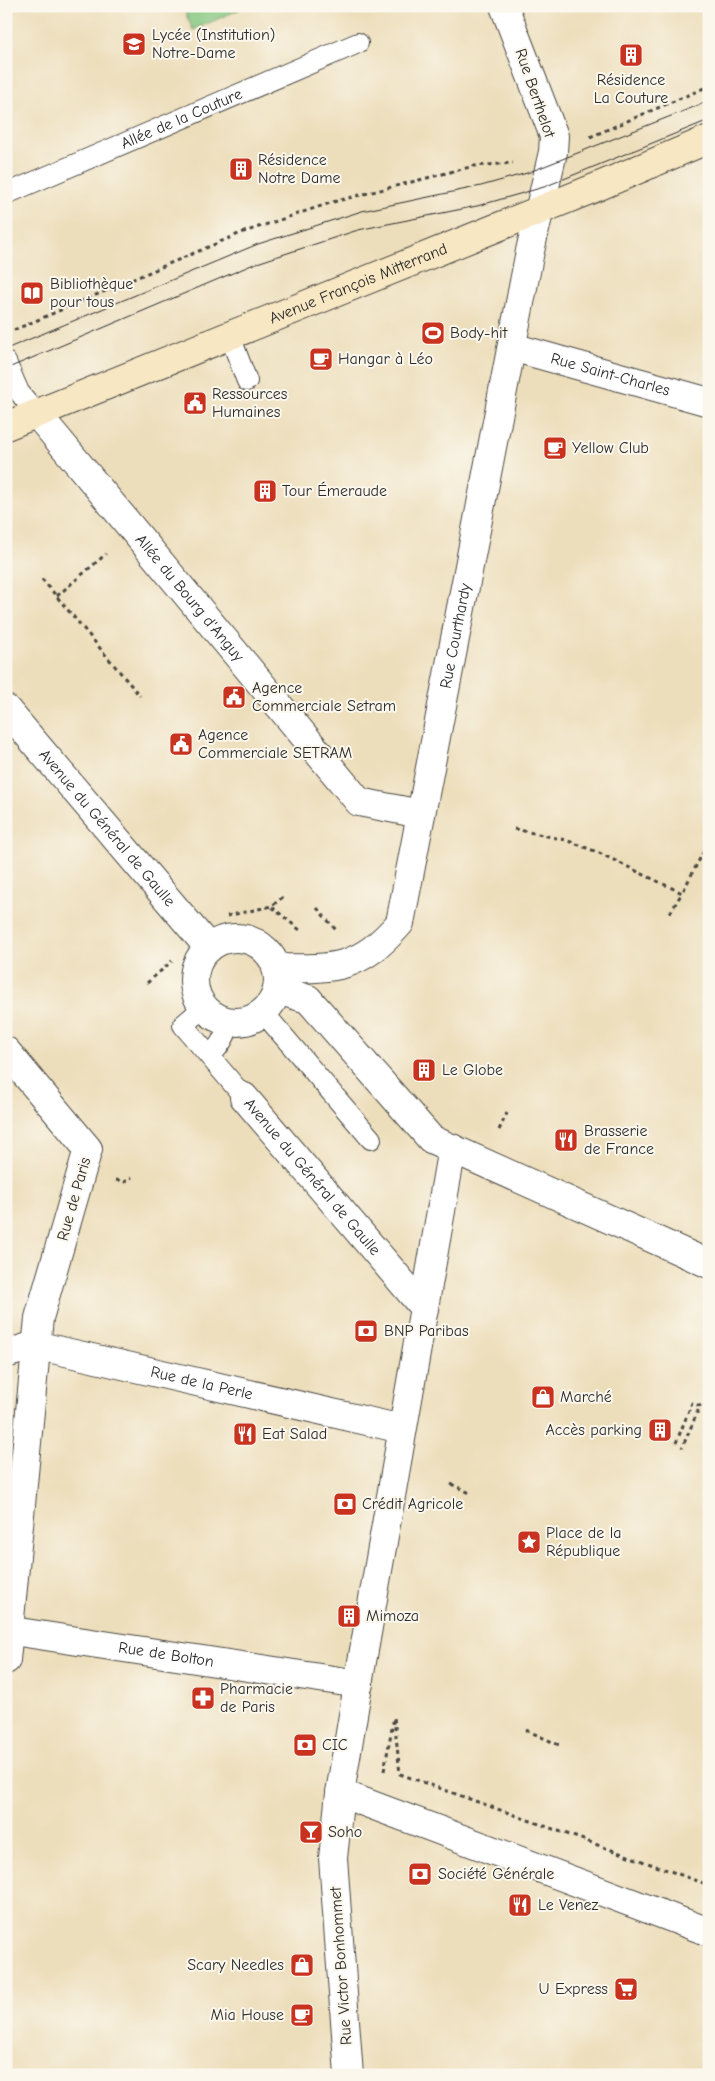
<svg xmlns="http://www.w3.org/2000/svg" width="715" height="2081" viewBox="0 0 715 2081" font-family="'Comic Neue',sans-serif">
	<rect width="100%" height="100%" fill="#fbf7ec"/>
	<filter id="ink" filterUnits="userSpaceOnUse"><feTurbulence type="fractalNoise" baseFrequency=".02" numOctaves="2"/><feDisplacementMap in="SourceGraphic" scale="10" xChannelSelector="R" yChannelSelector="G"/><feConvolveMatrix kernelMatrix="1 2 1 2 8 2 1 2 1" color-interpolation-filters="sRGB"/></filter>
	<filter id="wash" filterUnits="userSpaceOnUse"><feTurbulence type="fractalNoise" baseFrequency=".0096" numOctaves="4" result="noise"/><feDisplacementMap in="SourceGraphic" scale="20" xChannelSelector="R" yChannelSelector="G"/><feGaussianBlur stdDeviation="1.12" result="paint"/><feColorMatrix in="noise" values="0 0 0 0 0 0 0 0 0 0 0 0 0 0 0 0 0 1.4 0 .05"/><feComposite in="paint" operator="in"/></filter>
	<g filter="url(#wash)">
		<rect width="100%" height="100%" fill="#eddebb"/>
		<!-- green -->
		<path fill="#84c780" stroke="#587956" d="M182,6H247L193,30Z"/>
	</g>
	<g filter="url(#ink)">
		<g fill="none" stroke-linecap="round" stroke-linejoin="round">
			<!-- lane casing -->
			<g stroke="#484641" stroke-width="22">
				<g id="lane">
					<path id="s1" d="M6,194L358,43"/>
					<path d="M230,336L247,381"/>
					<path d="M6,362L19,392L37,414"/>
					<path d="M204,1007L183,1025L244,1097"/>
					<path d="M263,1012L371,1139"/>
					<path d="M210,1056C220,1046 227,1036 230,1021"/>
				</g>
			</g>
			<!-- street casing -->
			<g stroke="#484641" stroke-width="30">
				<g id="street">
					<path id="s2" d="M512,347L709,402"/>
					<path id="s3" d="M37,414L359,802L421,814"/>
					<path id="s4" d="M6,709L209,948"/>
					<circle cx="236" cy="980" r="42"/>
					<path id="s5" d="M276,968C335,969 359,970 400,923L530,251L553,152L554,136L504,6"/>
					<path d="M277,990L308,999L431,1139L709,1264"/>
					<path d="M6,1051L88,1149L39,1318L6,1660"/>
					<path id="s6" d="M244,1097L424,1308"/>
					<path id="s7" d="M35,1345L402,1429"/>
					<path d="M6,1354L35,1345"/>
					<path id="s8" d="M6,1630L359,1684"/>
					<path d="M340,1793L709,1932"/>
					<path d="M349,2075L333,1858L340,1793L360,1673L452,1148"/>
				</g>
			</g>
			<!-- secondary casing -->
			<g stroke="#484641" stroke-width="30">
				<g id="secondary">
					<path id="s9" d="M6,426L597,187L709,139"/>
				</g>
			</g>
			<!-- path -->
			<g stroke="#484641" stroke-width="3" stroke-dasharray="4 4" stroke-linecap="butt">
				<path d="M590,137L709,86"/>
				<path d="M14,330L241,233L333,202L474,166L513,163"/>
				<path d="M42,579L140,696"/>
				<path d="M57,596L106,554"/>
				<path d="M514,829L566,840L597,852L682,893L709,841"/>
				<path d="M272,907L301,931"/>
				<path d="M317,908L336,930"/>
				<path d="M670,913L682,893"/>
				<path d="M227,916L272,906L284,896"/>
				<path d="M147,983L172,961"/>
				<path d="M499,1130L507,1113"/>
				<path d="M116,1180L125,1182L132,1177"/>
				<path d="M707,1308H709"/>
				<path d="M676,1443L692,1403L700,1406L682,1448"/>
				<path d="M451,1484L472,1494"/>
				<path d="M526,1730L559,1745"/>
				<path d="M384,1771L394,1717L400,1774L709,1885"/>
			</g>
			<!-- lane -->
			<use href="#lane" stroke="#fff" stroke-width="20"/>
			<!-- street -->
			<use href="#street" stroke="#fff" stroke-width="28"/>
			<!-- secondary -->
			<use href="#secondary" stroke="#f8e7c3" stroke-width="28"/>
			<!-- tram -->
			<g stroke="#2b2b2b" stroke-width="1">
				<path d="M6,349L258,244L362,211L481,186L527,173L709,101"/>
				<path d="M6,369L254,264L358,230L477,206L544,187L709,120"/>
			</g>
		</g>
	</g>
	<!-- icons -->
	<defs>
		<g id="school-square" transform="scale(1.25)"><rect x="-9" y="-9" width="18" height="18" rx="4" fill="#c8321e" stroke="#fbf7ec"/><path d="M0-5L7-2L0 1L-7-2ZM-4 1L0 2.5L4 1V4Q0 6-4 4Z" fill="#fff"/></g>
		<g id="building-square" transform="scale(1.25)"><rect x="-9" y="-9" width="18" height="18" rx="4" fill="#c8321e" stroke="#fbf7ec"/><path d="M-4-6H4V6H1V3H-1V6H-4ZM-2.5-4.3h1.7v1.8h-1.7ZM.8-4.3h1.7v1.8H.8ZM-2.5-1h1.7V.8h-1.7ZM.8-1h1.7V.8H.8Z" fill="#fff"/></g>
		<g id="library-square" transform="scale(1.25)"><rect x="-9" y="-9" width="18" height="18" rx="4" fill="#c8321e" stroke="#fbf7ec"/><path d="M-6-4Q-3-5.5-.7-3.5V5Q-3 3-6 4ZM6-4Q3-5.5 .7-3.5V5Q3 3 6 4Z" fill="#fff"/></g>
		<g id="stadium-square" transform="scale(1.25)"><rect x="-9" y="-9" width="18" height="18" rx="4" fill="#c8321e" stroke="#fbf7ec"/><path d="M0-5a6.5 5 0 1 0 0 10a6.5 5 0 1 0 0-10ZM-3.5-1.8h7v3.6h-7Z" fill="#fff"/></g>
		<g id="cafe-square" transform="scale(1.25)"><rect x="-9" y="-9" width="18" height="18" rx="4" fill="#c8321e" stroke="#fbf7ec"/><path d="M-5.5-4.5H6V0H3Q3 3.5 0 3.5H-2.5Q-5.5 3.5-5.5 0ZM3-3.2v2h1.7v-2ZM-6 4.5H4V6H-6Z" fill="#fff"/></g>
		<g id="civic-square" transform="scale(1.25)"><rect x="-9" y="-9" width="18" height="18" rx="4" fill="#c8321e" stroke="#fbf7ec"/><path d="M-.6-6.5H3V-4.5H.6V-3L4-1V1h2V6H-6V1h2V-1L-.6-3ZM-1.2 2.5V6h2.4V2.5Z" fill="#fff"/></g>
		<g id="restaurant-square" transform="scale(1.25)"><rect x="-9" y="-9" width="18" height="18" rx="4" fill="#c8321e" stroke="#fbf7ec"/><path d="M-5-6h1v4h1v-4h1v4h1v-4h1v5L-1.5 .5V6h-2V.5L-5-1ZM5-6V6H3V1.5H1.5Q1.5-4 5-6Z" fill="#fff"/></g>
		<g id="bank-square" transform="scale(1.25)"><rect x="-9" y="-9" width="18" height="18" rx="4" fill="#c8321e" stroke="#fbf7ec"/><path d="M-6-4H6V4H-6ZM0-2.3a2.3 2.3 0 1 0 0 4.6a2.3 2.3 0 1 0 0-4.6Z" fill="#fff"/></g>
		<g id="shop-square" transform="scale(1.25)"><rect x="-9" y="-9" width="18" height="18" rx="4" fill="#c8321e" stroke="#fbf7ec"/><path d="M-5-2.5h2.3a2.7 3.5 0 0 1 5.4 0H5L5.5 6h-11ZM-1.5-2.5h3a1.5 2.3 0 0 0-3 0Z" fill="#fff"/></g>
		<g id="sight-square" transform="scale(1.25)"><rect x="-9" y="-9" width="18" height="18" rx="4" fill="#c8321e" stroke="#fbf7ec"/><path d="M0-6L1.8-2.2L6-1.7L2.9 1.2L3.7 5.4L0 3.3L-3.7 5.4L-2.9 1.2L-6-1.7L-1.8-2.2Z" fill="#fff"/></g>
		<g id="pharmacy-square" transform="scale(1.25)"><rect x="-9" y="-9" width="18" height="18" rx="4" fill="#c8321e" stroke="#fbf7ec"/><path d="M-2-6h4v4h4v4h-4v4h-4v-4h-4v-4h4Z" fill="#fff"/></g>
		<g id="bar-square" transform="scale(1.25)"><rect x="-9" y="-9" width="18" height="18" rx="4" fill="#c8321e" stroke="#fbf7ec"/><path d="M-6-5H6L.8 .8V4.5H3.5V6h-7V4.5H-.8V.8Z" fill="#fff"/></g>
		<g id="supermarket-square" transform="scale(1.25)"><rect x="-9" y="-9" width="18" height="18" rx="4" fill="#c8321e" stroke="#fbf7ec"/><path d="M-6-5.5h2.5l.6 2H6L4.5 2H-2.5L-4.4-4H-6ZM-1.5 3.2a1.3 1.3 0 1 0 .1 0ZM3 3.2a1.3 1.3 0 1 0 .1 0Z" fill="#fff"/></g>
	</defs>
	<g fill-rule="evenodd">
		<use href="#school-square" x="134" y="44"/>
		<use href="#building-square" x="631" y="55"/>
		<use href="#building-square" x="241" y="169"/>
		<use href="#library-square" x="32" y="293"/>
		<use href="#stadium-square" x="433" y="333"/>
		<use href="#cafe-square" x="321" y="359"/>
		<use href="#civic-square" x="195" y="403"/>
		<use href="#cafe-square" x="555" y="448"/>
		<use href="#building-square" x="265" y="491"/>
		<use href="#civic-square" x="234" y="697"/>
		<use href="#civic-square" x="181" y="744"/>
		<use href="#building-square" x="424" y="1070"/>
		<use href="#restaurant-square" x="566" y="1140"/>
		<use href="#bank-square" x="366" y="1331"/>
		<use href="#shop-square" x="543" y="1397"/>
		<use href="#building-square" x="660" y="1430"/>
		<use href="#restaurant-square" x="245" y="1434"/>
		<use href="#bank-square" x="345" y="1504"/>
		<use href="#sight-square" x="529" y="1542"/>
		<use href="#building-square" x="349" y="1616"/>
		<use href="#pharmacy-square" x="203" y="1698"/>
		<use href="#bank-square" x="305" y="1745"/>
		<use href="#bar-square" x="311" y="1832"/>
		<use href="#bank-square" x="420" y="1874"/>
		<use href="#restaurant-square" x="520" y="1905"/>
		<use href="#shop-square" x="302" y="1965"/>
		<use href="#supermarket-square" x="626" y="1989"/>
		<use href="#cafe-square" x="302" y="2015"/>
	</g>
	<g text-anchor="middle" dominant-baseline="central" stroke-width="4" stroke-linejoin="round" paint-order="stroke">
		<!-- poi labels -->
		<g font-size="16" fill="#2b2b2b" stroke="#fbf7ec" text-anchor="start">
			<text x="152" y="35">Lycée (Institution)<tspan x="152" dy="18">Notre-Dame</tspan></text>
			<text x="631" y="80" text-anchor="middle">Résidence<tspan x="631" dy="18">La Couture</tspan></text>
			<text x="258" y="160">Résidence<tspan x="258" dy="18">Notre Dame</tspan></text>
			<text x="50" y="284">Bibliothèque<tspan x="50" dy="18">pour tous</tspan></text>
			<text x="450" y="333">Body-hit</text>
			<text x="338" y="359">Hangar à Léo</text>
			<text x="212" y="394">Ressources<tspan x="212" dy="18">Humaines</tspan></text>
			<text x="572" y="448">Yellow Club</text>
			<text x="282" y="491">Tour Émeraude</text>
			<text x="252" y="688">Agence<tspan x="252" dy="18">Commerciale Setram</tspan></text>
			<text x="198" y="735">Agence<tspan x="198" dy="18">Commerciale SETRAM</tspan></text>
			<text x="442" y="1070">Le Globe</text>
			<text x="584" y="1131">Brasserie<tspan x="584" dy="18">de France</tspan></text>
			<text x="384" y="1331">BNP Paribas</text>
			<text x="560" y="1397">Marché</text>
			<text x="642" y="1430" text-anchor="end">Accès parking</text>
			<text x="262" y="1434">Eat Salad</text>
			<text x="362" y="1504">Crédit Agricole</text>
			<text x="546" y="1533">Place de la<tspan x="546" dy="18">République</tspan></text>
			<text x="366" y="1616">Mimoza</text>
			<text x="220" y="1689">Pharmacie<tspan x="220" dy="18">de Paris</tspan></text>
			<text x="322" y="1745">CIC</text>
			<text x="328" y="1832">Soho</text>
			<text x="438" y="1874">Société Générale</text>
			<text x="538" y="1905">Le Venez</text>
			<text x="284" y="1965" text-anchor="end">Scary Needles</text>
			<text x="608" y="1989" text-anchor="end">U Express</text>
			<text x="284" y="2015" text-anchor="end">Mia House</text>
		</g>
		<!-- street labels -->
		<g font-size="16" fill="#2b2b2b" stroke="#fbf7ec">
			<text transform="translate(535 93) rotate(71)">Rue Berthelot</text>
			<text stroke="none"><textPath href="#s1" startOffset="191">Allée de la Couture</textPath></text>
			<text stroke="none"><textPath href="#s9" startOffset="380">Avenue François Mitterrand</textPath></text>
			<text stroke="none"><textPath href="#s2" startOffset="102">Rue Saint-Charles</textPath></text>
			<text stroke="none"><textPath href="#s3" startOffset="239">Allée du Bourg d'Anguy</textPath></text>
			<text stroke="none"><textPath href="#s5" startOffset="431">Rue Courthardy</textPath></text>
			<text stroke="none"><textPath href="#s4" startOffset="156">Avenue du Général de Gaulle</textPath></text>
			<text stroke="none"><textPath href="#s6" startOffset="105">Avenue du Général de Gaulle</textPath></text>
			<text transform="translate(74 1199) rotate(-74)">Rue de Paris</text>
			<text stroke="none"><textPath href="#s7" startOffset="171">Rue de la Perle</textPath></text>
			<text stroke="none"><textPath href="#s8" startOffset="162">Rue de Bolton</textPath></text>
			<text transform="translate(341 1966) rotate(-94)">Rue Victor Bonhommet</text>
		</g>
	</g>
	<!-- margin -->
	<rect width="715" height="2081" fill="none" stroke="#fbf7ec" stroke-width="25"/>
</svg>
